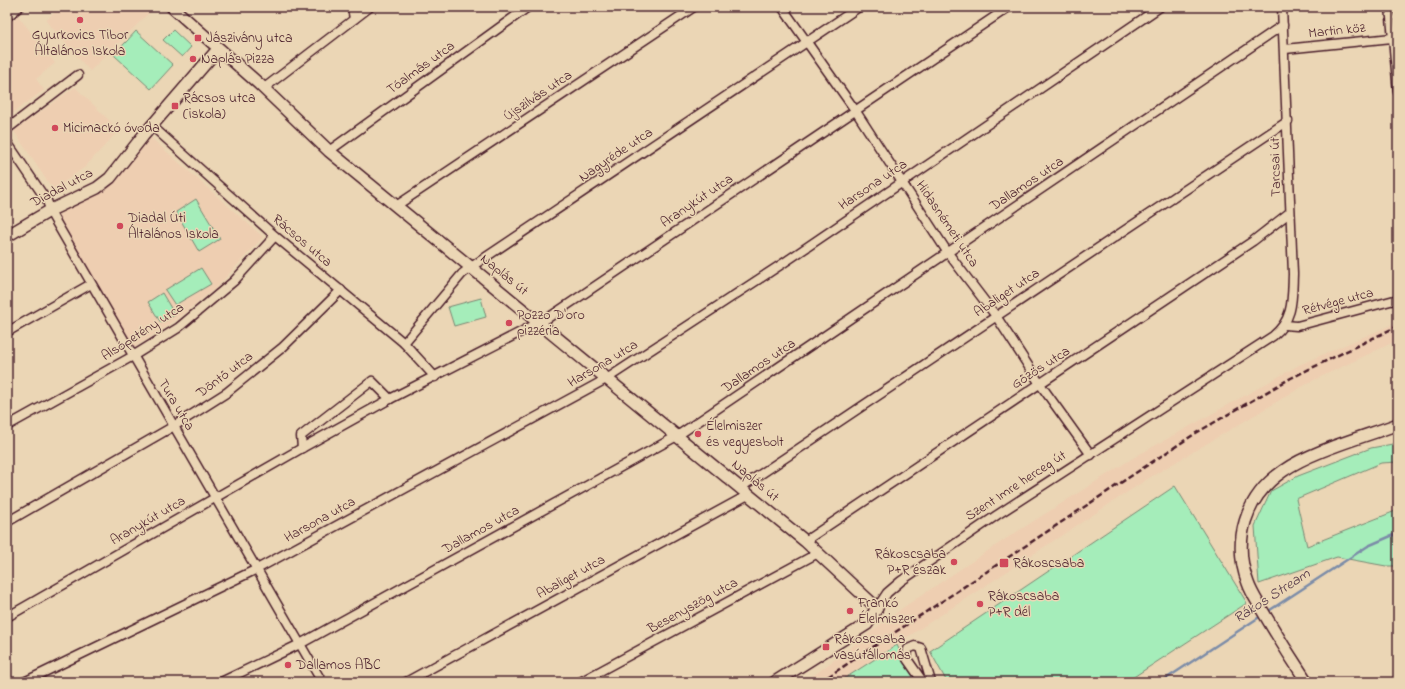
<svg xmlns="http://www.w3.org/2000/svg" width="1405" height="689" viewBox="0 0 1405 689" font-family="'Indie Flower',sans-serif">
	<rect width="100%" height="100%" fill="#ebd6b5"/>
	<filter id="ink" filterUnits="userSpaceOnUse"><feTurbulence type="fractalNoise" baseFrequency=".025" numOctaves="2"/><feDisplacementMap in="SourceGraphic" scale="8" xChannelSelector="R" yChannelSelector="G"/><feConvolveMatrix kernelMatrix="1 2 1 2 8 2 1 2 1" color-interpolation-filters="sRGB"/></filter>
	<g filter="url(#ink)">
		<!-- built -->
		<g fill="#eeceb1">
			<path d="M59,7H151L153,9L90,71L46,21Z"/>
			<path d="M18,16L55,63L36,79L44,90L7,117V25Z"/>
			<path d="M75,87L119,130L85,167L53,190L14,131Z"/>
			<path d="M150,137L263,237L216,288L166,327L133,348L56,216L106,188Z"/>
			<path d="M1398,322V340L1310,382L1149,478L839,682H805L904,607L1004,540L1133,458L1301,364Z"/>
		</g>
		<!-- green -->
		<g fill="#a5edba" stroke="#788672">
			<path d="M173,30L191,47L182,57L163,40Z"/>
			<path d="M136,31L173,65L151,89L114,55Z"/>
			<path d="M196,199L220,239L199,252L176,212Z"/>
			<path d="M201,268L211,284L175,305L165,290Z"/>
			<path d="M162,293L175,315L161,323L148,302Z"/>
			<path d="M481,298L486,317L454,326L448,307Z"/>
			<path d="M1398,443V462L1381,463L1296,499L1307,546L1398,510V566H1386L1337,557L1259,584L1255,526L1271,491L1298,476L1371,448Z"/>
			<path d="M1175,486L1247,603L1126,682H947L930,651Z"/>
			<path d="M897,645L905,662L919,682H839Z"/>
		</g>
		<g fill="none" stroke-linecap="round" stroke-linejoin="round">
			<!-- stream -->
			<g stroke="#7b8ca8" stroke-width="2.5">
				<path d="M1267,612L1368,546L1398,533"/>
				<path d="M1161,682L1261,616"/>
			</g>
			<!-- street casing -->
			<g stroke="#4a1f2b" stroke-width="11">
				<g id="street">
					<path d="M352,7L354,19"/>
					<path d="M782,7L855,110L948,253L996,316L1040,384L1091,455"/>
					<path d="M1390,7L1398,92"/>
					<path d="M7,17L19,7"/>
					<path d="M1285,49L1392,38"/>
					<path d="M263,89L370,7"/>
					<path d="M152,126L275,236L404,343L435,377"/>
					<path d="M7,129L78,75"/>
					<path d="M7,142L47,201L53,217L322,682"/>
					<path d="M329,151L528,7"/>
					<path d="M396,206L694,7"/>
					<path d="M1285,325L1297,326L1398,299"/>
					<path d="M7,332L91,284"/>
					<path d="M404,343L462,274L471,267L859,7"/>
					<path d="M7,426L133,356L178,328L234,281L275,236"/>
					<path d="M302,448L301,436L372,381L390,399"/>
					<path d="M740,488L1288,121"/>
					<path d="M7,522L174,426L226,393L283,347L341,290"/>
					<path d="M805,541L1253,241L1289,213"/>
					<path d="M877,608L887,593L901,581L997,515L1273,336C1294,319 1292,299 1293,274L1282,7"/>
					<path d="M7,617L302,448L390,399L548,318L1009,7"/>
					<path d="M24,682L257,569L608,378L785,262L1160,7"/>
					<path d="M221,682L300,644L677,436L1283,25"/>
					<path d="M406,682L748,495"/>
					<path d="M580,682L818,553"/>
					<path d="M923,682L907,659L908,649L915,646L921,648L931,682"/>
				</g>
			</g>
			<!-- secondary casing -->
			<g stroke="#4a1f2b" stroke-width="14">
				<g id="secondary">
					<path d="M172,7L259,84L329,151L805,541L877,608L867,624L775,682"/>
					<path d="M7,236L51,210L97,188L110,178L143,136L218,49"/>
					<path d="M1307,682C1291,658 1276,634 1262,610C1257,601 1251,592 1248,583C1232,541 1245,497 1283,471C1311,451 1364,437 1398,424"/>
				</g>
			</g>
			<!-- street -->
			<use href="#street" stroke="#ebd6b5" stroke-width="8"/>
			<!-- secondary -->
			<use href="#secondary" stroke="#ebd6b5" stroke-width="11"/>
			<!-- rail -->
			<path stroke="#4a1f2b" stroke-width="2.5" stroke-dasharray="6 3" stroke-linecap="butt" d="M820,682L1196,433L1291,378L1398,326"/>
		</g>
	</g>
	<!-- markers -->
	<g fill="#d1495b" stroke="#ebd6b5" stroke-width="1.5">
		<circle cx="80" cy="20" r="4"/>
		<rect x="194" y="34" width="8" height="8" rx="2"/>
		<circle cx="193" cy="59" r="4"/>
		<rect x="171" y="102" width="8" height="8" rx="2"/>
		<circle cx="55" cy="128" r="4"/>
		<circle cx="120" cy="226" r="4"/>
		<circle cx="509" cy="323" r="4"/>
		<circle cx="698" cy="434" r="4"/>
		<circle cx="954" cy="562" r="4"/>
		<rect x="999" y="558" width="10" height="10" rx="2"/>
		<circle cx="980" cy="604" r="4"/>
		<circle cx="850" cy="611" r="4"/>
		<rect x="822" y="643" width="8" height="8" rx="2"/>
		<circle cx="288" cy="665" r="4"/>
	</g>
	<g text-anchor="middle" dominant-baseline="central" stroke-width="3" stroke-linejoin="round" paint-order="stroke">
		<!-- street labels -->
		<g font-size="14" fill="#4a1f2b" stroke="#ebd6b5">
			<text transform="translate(1337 31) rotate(-6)">Martin köz</text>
			<text transform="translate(421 68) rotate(-36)">Tóalmás utca</text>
			<text transform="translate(538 96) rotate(-34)">Újszilvás utca</text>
			<text transform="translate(616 155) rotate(-34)">Nagyréde utca</text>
			<text transform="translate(1276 167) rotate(-91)">Tarcsai út</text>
			<text transform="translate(1027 184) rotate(-34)">Dallamos utca</text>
			<text transform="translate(873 185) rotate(-34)">Harsona utca</text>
			<text transform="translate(62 188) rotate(-28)">Diadal utca</text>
			<text transform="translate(697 201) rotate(-34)">Aranykút utca</text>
			<text transform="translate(947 224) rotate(56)">Hidasnémeti utca</text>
			<text transform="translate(302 241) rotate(40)">Rácsos utca</text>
			<text transform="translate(504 275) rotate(39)">Naplás út</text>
			<text transform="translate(1007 293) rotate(-34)">Abaliget utca</text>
			<text transform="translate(1338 302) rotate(-15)">Rétvége utca</text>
			<text transform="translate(143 332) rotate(-33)">Alsópetény utca</text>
			<text transform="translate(603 364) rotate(-31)">Harsona utca</text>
			<text transform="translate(759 366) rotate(-34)">Dallamos utca</text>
			<text transform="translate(1041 368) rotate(-33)">Gőzös utca</text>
			<text transform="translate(225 375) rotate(-37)">Döntő utca</text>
			<text transform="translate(176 405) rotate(59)">Tura utca</text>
			<text transform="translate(755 481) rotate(40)">Naplás út</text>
			<text transform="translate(1016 486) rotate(-33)">Szent Imre herceg út</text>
			<text transform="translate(320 520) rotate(-29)">Harsona utca</text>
			<text transform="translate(148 521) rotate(-30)">Aranykút utca</text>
			<text transform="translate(481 530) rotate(-29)">Dallamos utca</text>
			<text transform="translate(571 577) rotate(-29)">Abaliget utca</text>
			<text transform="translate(693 606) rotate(-29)">Besenyszög utca</text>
		</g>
		<!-- poi labels -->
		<g font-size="14" fill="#4a1f2b" stroke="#ebd6b5" text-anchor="start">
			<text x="80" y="35" text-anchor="middle">Gyurkovics Tibor<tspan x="80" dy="16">Általános Iskola</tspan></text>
			<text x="206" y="38">Jászivány utca</text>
			<text x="201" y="59">Naplás Pizza</text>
			<text x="183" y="98">Rácsos utca<tspan x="183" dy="16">(iskola)</tspan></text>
			<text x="63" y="128">Micimackó óvoda</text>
			<text x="128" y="218">Diadal Úti<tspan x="128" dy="16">Általános Iskola</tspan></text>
			<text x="517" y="315">Pozzo D'oro<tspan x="517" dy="16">pizzéria</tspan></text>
			<text x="706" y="426">Élelmiszer<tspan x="706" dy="16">és vegyesbolt</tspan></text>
			<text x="946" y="554" text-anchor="end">Rákoscsaba<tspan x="946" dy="16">P+R észak</tspan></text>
			<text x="1013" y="563">Rákoscsaba</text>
			<text x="988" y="596">Rákoscsaba<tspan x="988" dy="16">P+R dél</tspan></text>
			<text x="858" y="603">Frankó<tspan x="858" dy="16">Élelmiszer</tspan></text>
			<text x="834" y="639">Rákoscsaba<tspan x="834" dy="16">vasútállomás</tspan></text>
			<text x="296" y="665">Dallamos ABC</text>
		</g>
		<!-- water labels -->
		<g font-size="15" font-style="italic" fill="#563a4a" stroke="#ebd6b5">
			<text transform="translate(1272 596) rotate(-33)">Rákos Stream</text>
		</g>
	</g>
	<!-- margin -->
	<rect width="1405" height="689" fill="none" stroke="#ebd6b5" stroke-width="24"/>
	<rect x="12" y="12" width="1381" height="665" fill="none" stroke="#4a1f2b" stroke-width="1.5" filter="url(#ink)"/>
</svg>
